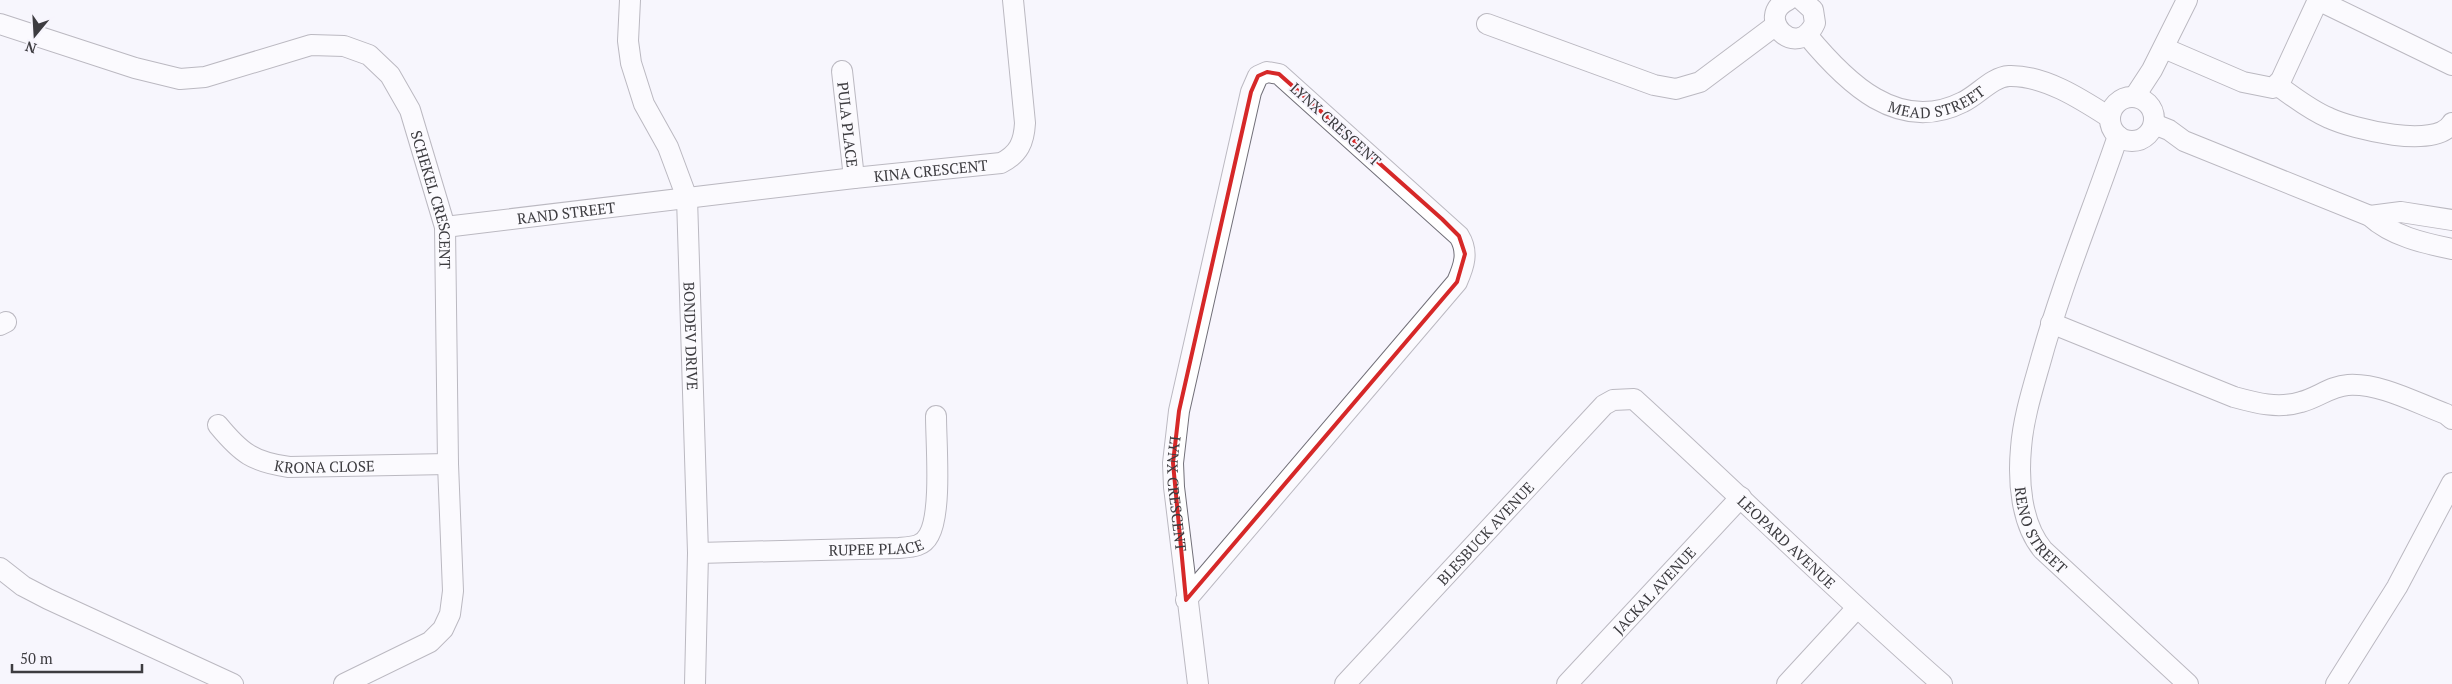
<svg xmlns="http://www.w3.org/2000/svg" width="2452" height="684" viewBox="0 0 2452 684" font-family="'PT Serif',serif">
	<rect width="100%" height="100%" fill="#f7f5fd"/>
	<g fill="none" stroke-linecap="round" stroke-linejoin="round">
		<!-- minor casing -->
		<g stroke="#716f78" stroke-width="22">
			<g id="minor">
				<path id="s1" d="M630,0L628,41L631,63L644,104L668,147L687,198L698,553L695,684"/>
				<path d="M1788,0C1753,17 1797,62 1815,23L1813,10L1802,0"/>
				<path d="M2318,0L2452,65"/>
				<path id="s2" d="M0,24L135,68L180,79L205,77L311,45L344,46L369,55L390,75L410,110L445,227L448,464L453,591L450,614L443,629L430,642L344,684"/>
				<path d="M1487,24L1654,85L1676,89L1700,82L1776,25"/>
				<path id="s3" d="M1807,35C1845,81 1898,135 1963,102C1978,95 1992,77 2009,76C2044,75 2081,99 2109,117"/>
				<path d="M2164,48L2243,82L2273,88L2281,80L2318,0"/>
				<path id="s4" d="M842,71L854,178"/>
				<path d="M2277,85C2294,97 2310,110 2329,118C2353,129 2436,150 2452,123"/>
				<path d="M2135,96L2152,70L2187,0"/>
				<circle cx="2132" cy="119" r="22"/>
				<path d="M2154,124L2169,130L2184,141L2370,216C2392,236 2423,243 2452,249"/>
				<path id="s5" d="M2118,136C2092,212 2061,286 2040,363C2032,391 2023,420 2021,448C2018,481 2021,524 2043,550L2188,684"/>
				<path d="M2370,216L2401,212L2452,220"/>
				<path id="s6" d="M445,227L854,178L1001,163C1019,154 1024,142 1025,123L1013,0"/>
				<path d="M2051,323L2234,397C2256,403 2278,409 2301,402C2317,398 2331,386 2348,385C2381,383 2416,403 2446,414L2452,419"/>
				<path d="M0,325L6,322"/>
				<path id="s7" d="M218,425C241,453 253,462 289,467L448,464"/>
				<path id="s8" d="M698,553L899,548C911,547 923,547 929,535C942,512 936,443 936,416"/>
				<path d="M0,568L23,586L48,599L233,684"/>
				<path id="s9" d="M1186,600L1457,282C1464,266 1469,252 1459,236L1279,74L1267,72L1258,76L1251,92L1179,411L1173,463L1174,487L1198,684"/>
				<path id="s10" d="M1345,684L1604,405L1613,400L1634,399C1737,493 1837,592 1942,684"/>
				<path id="s11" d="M1567,684L1741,497"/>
				<path d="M1787,684L1856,609"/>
				<path d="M2336,684L2397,587L2452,483"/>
			</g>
		</g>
		<!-- minor -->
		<use href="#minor" stroke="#fff" stroke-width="20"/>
	</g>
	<!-- marked area -->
	<path d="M0 0H2452V684H0ZM1267,72L1279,74L1442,219L1459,236L1465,254L1457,282L1186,600L1173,463L1179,411L1251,92L1258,76Z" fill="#f7f5fd" fill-opacity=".55" fill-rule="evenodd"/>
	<path fill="none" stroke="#d62828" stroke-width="4" stroke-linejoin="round" d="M1267,72L1279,74L1442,219L1459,236L1465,254L1457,282L1186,600L1173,463L1179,411L1251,92L1258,76Z"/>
	<g text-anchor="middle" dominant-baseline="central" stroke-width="4" stroke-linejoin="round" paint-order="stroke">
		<!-- street labels -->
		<g font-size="15" fill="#3d3c40" stroke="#f7f5fd">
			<text stroke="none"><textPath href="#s3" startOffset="159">MEAD STREET</textPath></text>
			<text stroke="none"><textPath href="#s4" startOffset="54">PULA PLACE</textPath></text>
			<text transform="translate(1336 124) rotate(42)">LYNX CRESCENT</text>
			<text stroke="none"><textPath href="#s6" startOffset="489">KINA CRESCENT</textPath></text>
			<text stroke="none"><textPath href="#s2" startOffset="546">SCHEKEL CRESCENT</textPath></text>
			<text stroke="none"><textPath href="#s6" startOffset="122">RAND STREET</textPath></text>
			<text stroke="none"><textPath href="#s1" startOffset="348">BONDEV DRIVE</textPath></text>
			<text stroke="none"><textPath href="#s7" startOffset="121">KRONA CLOSE</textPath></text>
			<text stroke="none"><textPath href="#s9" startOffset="1158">LYNX CRESCENT</textPath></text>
			<text stroke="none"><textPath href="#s5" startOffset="415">RENO STREET</textPath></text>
			<text stroke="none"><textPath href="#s10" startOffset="206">BLESBUCK AVENUE</textPath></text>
			<text stroke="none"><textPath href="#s10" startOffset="621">LEOPARD AVENUE</textPath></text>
			<text stroke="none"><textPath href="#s8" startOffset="178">RUPEE PLACE</textPath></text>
			<text stroke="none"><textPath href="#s11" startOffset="128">JACKAL AVENUE</textPath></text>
		</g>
	</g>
	<!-- north arrow -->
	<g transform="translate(35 35) rotate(198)" stroke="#f7f5fd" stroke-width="4" paint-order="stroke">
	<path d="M0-4L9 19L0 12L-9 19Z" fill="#3d3c40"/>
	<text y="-8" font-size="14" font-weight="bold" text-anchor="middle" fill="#3d3c40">N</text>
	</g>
	<!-- scale -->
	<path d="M12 664v8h130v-8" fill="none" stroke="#3d3c40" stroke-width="2.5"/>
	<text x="20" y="664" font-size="15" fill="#3d3c40" stroke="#f7f5fd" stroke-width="4" paint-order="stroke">50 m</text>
</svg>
